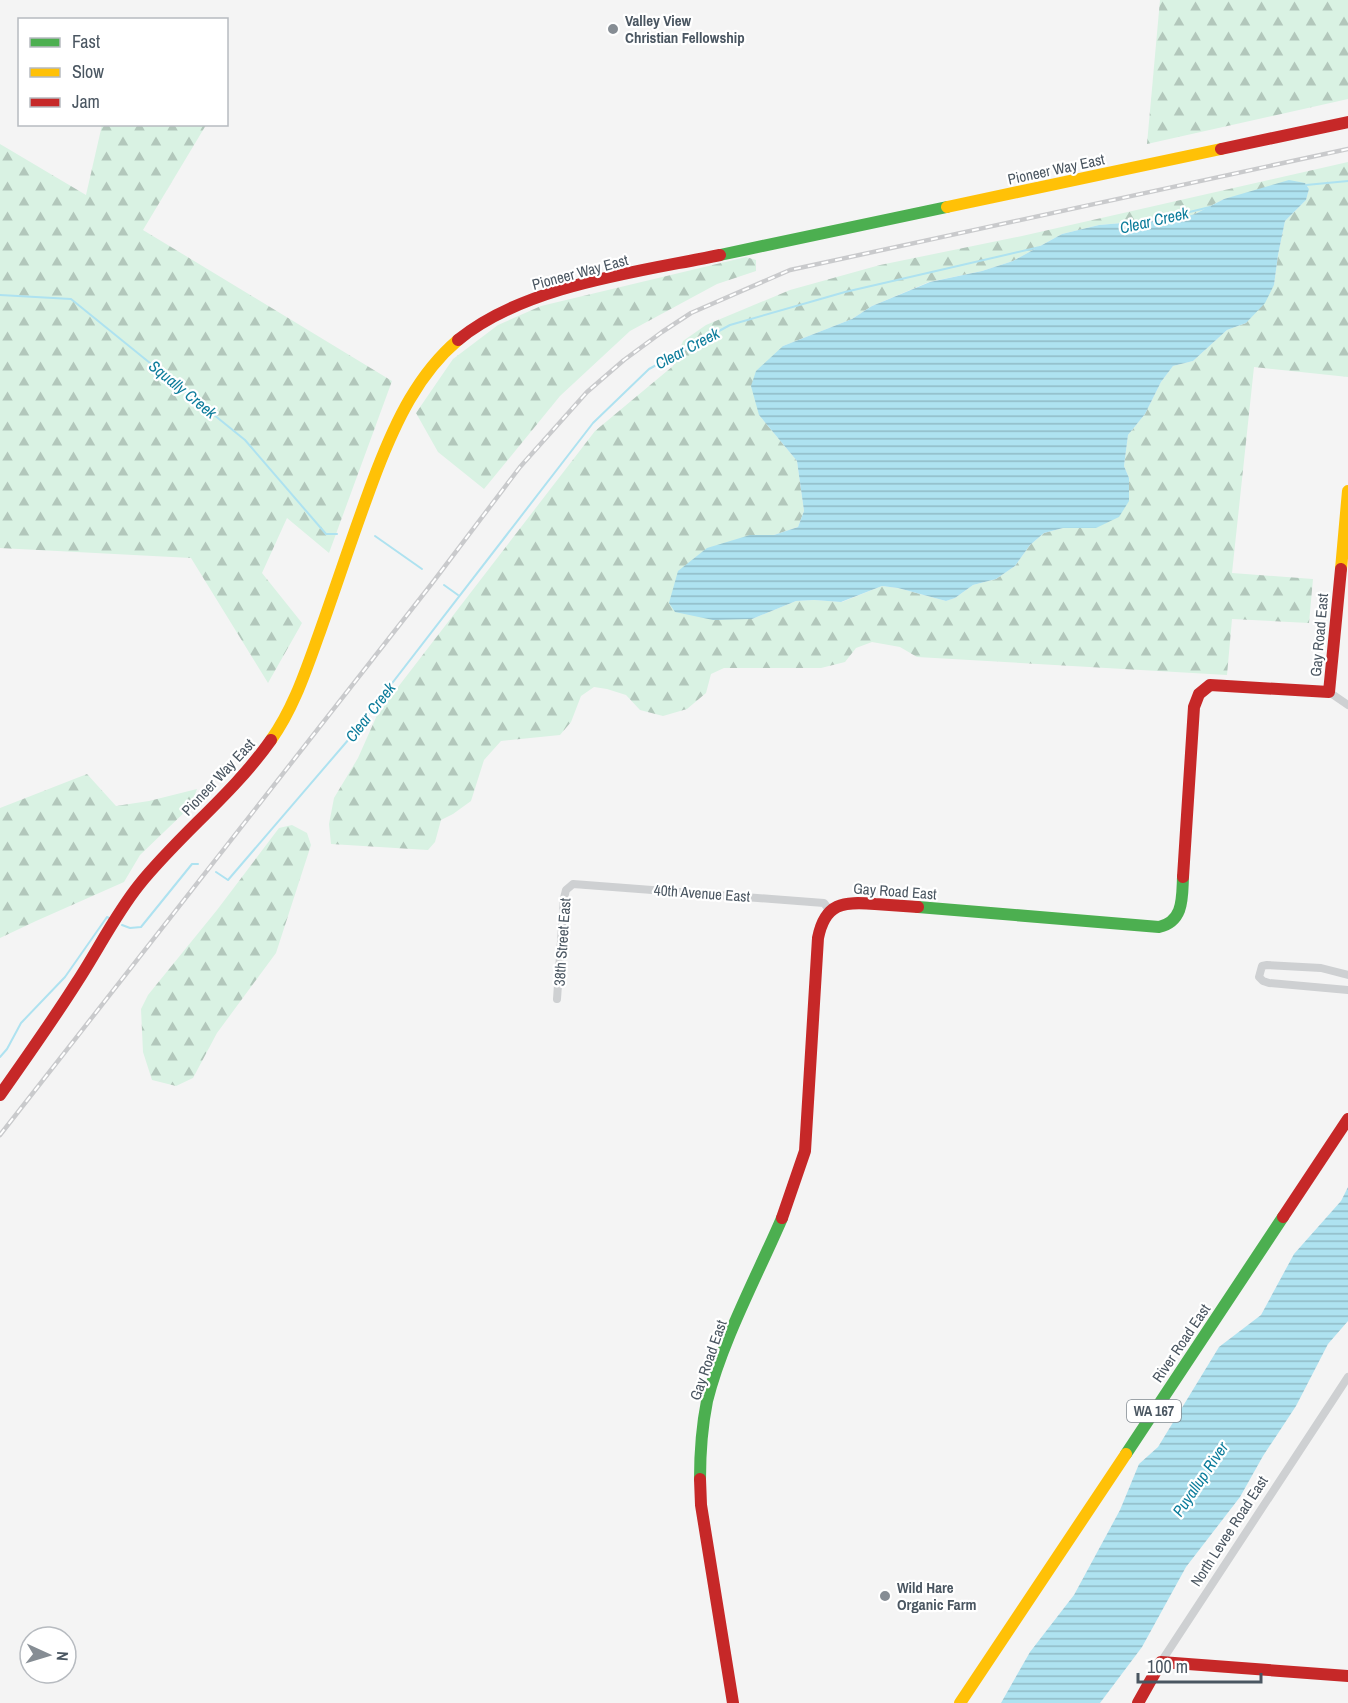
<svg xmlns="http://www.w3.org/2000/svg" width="1348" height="1703" viewBox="0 0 1348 1703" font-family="'Archivo Narrow',sans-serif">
	<defs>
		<pattern id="forest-firs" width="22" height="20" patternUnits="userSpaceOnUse" patternTransform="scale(1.5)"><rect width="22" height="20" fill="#d9f2e3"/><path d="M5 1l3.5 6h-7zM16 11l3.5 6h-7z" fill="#b2c7bb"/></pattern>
		<pattern id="water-rules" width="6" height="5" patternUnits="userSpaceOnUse" patternTransform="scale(1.5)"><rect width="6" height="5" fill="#aee2f0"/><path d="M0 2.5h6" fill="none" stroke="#90bac6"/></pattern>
	</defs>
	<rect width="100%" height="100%" fill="#f4f4f4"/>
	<!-- forest -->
	<g fill="url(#forest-firs)" fill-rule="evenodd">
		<path d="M1160,0H1348V99L1147,144Z"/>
		<path d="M102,125H206L143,230L392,381L329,553L287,518L262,573L302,623L268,683L191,558L0,548V144L86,195Z"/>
		<path d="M1348,162V377L1254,367L1232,573L1313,579L1309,623L1232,619L1227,675L917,657L900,647L872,642L856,648L845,662L821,668H724L711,674L706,693L687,709L663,716L640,710L626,695L607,689L594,687L581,696L571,722L560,735L501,741L484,760L471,801L453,814L441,820L435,842L428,850L331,844L329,824L334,798L358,758L378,713L595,431L673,366L683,341L706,325L790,290L880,265L1022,236ZM1305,183L1309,189L1306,200L1285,221L1278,255L1274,285L1246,323L1227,330L1193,361L1173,366L1161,382L1145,414L1128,435L1124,466L1129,478L1096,528H1063L1044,533L1030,545L1015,566L996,579L973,585L955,598L946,601L898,588L882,586L842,602L814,600L796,601L752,619L750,535H774L798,527L804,511L797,461L759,415L783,346L852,319L872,306L929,282L982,271L1013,261L1062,234L1099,225L1181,218L1195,214L1224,199Z"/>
		<path d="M746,257L756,260V271L717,284L630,331L560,396L484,489L438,452L416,413L453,359L498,325L541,306Z"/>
		<path d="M87,774L116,806L149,801L197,789L190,807L140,855L124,882L36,921L0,938V808Z"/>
		<path d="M292,825L307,833L311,845L276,953L217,1033L193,1078L176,1086L152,1080L143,1052L141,1009L148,995L217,910L279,828Z"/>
	</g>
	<!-- water -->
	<g fill="url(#water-rules)">
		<path d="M1289,180L1305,183L1309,189L1306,200L1285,221L1278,255L1274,285L1265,303L1246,323L1227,330L1193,361L1173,366L1161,382L1145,414L1128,435L1124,466L1129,478V501L1119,517L1096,528H1063L1044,533L1030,545L1015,566L996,579L973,585L955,598L946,601L898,588L882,586L841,602L814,600L796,601L752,619L713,620L675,612L669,603L678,571L707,548L750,535H774L798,527L804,511L797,461L759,415L751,386L756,371L783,346L852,319L872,306L930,282L982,271L1013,261L1062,234L1099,225L1181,218L1195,214L1224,199Z"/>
		<path d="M1348,1187V1321L1328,1344L1296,1406L1263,1456L1240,1497L1186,1567L1142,1647L1100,1703H1001L1030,1652L1074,1595L1120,1510L1139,1464L1158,1447L1219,1347L1261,1315L1294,1254L1341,1201Z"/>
	</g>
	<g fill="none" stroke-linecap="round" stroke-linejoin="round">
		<!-- stream -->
		<g stroke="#aee2f0" stroke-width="2">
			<path d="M1306,185L1348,181"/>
			<path d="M1157,220L1210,207"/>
			<path d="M0,295L71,299L245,440L326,534H337"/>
			<path d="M375,536L422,569"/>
			<path d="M444,585L458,595"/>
			<path d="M216,872L228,880L349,739L593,423L649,369L730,325L845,292L1040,247"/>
			<path d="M122,925L130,928L141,927L192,864H198"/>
			<path d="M0,1057L7,1049L21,1023L65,977L107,917L109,918"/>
		</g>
		<!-- street -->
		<g stroke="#ced0d2" stroke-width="8">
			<path d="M1329,692L1348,705"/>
			<path d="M1348,975L1321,968L1267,965L1262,966L1259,977L1263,981L1269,983L1348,990"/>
			<path d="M557,999L564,898L566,890L573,884L824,903L830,911"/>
			<path d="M1161,1662L1348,1377"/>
		</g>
		<!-- fast -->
		<g stroke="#4caf50" stroke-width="12">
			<path d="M720,255L947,207"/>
			<path d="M918,907L1159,927C1184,921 1182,898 1183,877"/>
			<path d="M1126,1454L1283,1217"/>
			<path d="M700,1479C700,1454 702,1426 707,1401C722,1341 757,1276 782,1218"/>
		</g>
		<!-- slow -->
		<g stroke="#ffc107" stroke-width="12">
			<path d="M947,207L1221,149"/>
			<path d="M1341,569L1348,491"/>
			<path d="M271,740C293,709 305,673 318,637C338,581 356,525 377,470C396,421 418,374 458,340"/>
			<path d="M960,1703L1126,1454"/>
		</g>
		<!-- jam -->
		<g stroke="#c62828" stroke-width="12">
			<path d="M1221,149L1348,122"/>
			<path d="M458,340C525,285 638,272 720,255"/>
			<path d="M1183,877L1194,707L1199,694L1210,685L1329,692L1341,569"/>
			<path d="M0,1095C26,1058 53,1020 77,982C98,950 115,915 139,885C180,834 233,794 271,740"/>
			<path d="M1283,1217L1348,1119"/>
			<path d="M782,1218L805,1151L818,938C825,903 843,901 875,904C889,905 904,906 918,907"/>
			<path d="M700,1479L701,1505L733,1703"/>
			<path d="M1138,1703L1161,1662L1348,1676"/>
		</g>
		<!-- rail casing -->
		<g stroke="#c9cacc" stroke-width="4.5">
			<path id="rail" d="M0,1135L433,582L520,467L587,392L624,360L662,332L691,313L790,270L1348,149"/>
		</g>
		<!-- rail -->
		<use href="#rail" stroke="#fff" stroke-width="2" stroke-dasharray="7" stroke-linecap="butt"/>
	</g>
	<!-- markers -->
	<g fill="#868d94" stroke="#fff" stroke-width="2">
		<circle cx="613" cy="29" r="6"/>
		<circle cx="885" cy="1596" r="6"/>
	</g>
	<g text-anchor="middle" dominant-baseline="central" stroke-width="4.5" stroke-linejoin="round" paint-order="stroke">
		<!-- shield labels -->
		<rect fill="#fff" stroke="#808990" stroke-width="1.5" x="1127" y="1400" width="54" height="22" rx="4.5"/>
		<g font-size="14" font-weight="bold" fill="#4a5661">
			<text x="1154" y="1411">WA 167</text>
		</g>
		<!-- poi labels -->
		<g font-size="15" font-weight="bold" fill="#4a5661" stroke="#fff" text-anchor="start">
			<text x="625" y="20">Valley View<tspan x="625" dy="17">Christian Fellowship</tspan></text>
			<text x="897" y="1587">Wild Hare<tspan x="897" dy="17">Organic Farm</tspan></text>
		</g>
		<!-- street labels -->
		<g font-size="15" fill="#4a5661" stroke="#fff">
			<text transform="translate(1056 169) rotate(-12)">Pioneer Way East</text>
			<text transform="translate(580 272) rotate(-15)">Pioneer Way East</text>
			<text transform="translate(1319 635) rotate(-85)">Gay Road East</text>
			<text transform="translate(218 777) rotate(-47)">Pioneer Way East</text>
			<text transform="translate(895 891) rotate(4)">Gay Road East</text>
			<text transform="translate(702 893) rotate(4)">40th Avenue East</text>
			<text transform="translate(562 942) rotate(-86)">38th Street East</text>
			<text transform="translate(1181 1343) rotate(-56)">River Road East</text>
			<text transform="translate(708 1360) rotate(-71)">Gay Road East</text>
			<text transform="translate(1229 1531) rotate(-57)">North Levee Road East</text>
		</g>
		<!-- water labels -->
		<g font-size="16" font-style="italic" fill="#0c7c9b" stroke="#fff">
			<text transform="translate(1154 220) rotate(-13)">Clear Creek</text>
			<text transform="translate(687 348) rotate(-28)">Clear Creek</text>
			<text transform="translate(183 389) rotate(39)">Squally Creek</text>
			<text transform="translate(370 712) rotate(-52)">Clear Creek</text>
			<text transform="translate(1200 1479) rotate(-56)">Puyallup River</text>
		</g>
	</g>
	<!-- legend -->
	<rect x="18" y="18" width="210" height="108" fill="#ffffff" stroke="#b7bbc0" stroke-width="1.5"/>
	<rect x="30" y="38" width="30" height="9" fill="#4caf50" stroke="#b7bbc0" stroke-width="1.5"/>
	<text x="72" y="48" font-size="18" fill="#4a5661">Fast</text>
	<rect x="30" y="68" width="30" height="9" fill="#ffc107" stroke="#b7bbc0" stroke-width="1.5"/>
	<text x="72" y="78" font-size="18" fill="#4a5661">Slow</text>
	<rect x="30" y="98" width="30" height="9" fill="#c62828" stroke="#b7bbc0" stroke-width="1.5"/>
	<text x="72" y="108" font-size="18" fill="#4a5661">Jam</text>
	<!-- north arrow -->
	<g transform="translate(48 1655) rotate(94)"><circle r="28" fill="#ffffff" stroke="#b7bbc0" stroke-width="1.5"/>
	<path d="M0-4.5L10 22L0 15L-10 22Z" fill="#868d94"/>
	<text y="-9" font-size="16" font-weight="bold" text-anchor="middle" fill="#4a5661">N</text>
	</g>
	<!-- scale -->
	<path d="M1138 1673v9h123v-9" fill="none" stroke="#4a5661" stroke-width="3"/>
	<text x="1147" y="1673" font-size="18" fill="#4a5661" stroke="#ffffff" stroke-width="4.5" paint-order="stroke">100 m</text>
</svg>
